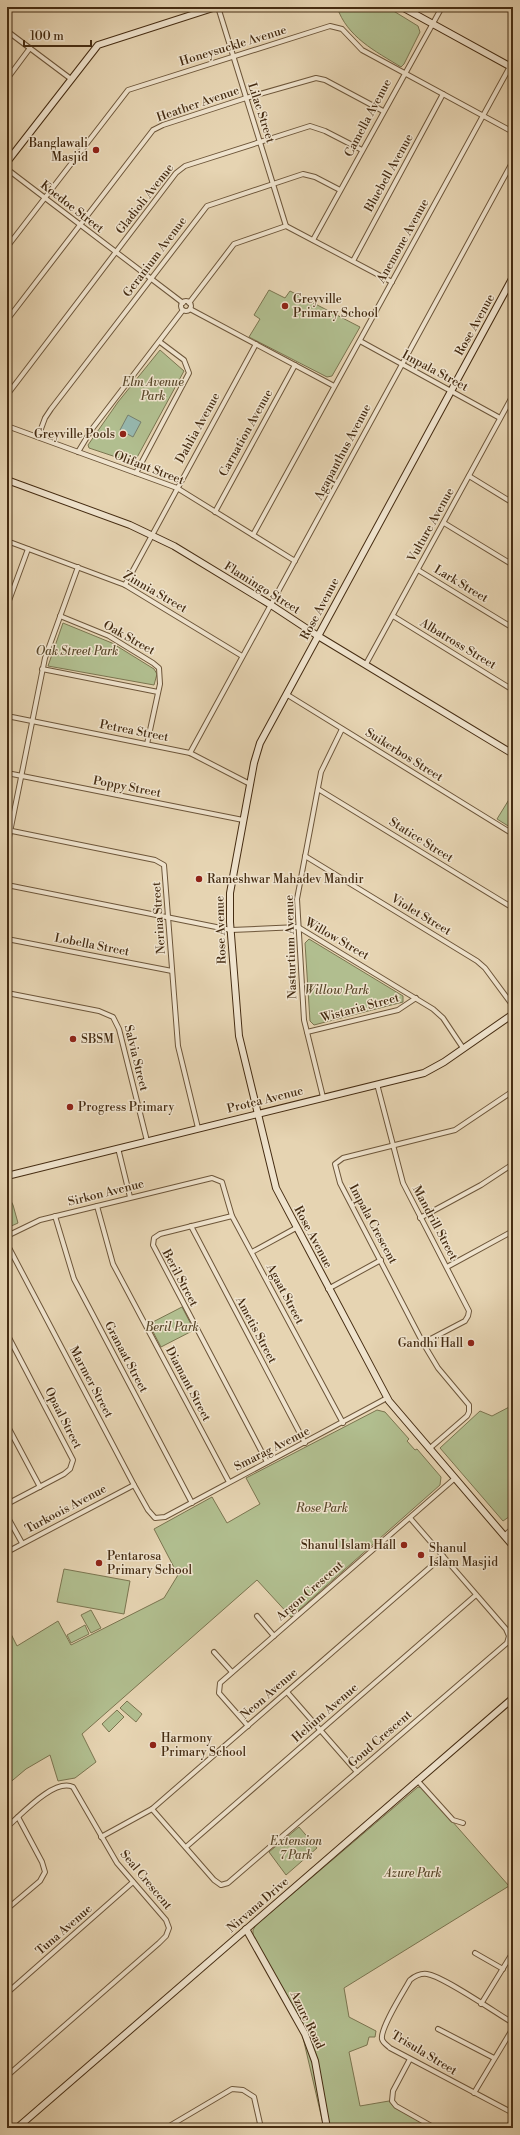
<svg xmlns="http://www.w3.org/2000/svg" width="520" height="2135" viewBox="0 0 520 2135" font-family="'Libre Bodoni',serif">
	<rect width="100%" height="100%" fill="#e6d4b2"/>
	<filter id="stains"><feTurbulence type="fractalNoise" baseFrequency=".005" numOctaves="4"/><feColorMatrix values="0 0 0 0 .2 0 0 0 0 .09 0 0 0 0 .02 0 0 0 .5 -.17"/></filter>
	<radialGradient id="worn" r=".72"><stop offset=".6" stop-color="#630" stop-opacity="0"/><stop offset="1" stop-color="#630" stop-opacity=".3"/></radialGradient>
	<!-- green -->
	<g fill="#b1be8f" stroke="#7b7550">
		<path d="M337,7H387L418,26L420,32L404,64L401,67C375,51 347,37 337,7Z"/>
		<path d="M269,290L285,298L290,291L360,327L332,376L327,377L249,337L260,319L254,315Z"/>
		<path d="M160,350L184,371L134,463L89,448L88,445L118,402Z"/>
		<path d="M63,623L112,643L154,669L157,674L154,685L48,666Z"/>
		<path d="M513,793V829L497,819Z"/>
		<path d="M309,939L403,996V1002L314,1025L310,1021L305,943Z"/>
		<path d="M7,1193L13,1205L18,1223L7,1228Z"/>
		<path d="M182,1307L194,1330L161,1347L149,1324Z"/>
		<path d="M513,1405V1514L503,1521L440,1448L480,1411L492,1416Z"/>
		<path d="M377,1410L385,1412L409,1439L407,1441L415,1450L417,1449L441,1477L440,1485L291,1617L257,1580L82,1734L96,1762L75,1778L58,1781L50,1755L26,1769L7,1785V1626L17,1646L58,1621L71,1645L164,1598L178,1575L154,1529L212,1497L227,1523L260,1504L246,1478Z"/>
		<path d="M64,1569L130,1581L124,1614L57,1602Z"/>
		<path d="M91,1610L101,1628L91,1633L81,1615Z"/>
		<path d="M85,1625L89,1634L71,1643L67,1635Z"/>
		<path d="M127,1701L142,1714L136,1722L120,1708Z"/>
		<path d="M117,1710L124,1717L109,1732L102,1724Z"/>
		<path d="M418,1787L423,1788L509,1886L344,1988L349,2017L376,2031L375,2037H369L367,2045L349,2052L360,2106L389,2101L394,2106L430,2128H324L298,2016L253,1935V1930L256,1925Z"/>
		<path d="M299,1827L317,1848L286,1875L269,1852Z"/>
	</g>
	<!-- water -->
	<path fill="#96b8af" stroke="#768070" d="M128,415L141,422L133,437L120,430Z"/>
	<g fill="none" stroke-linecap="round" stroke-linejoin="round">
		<!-- street casing -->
		<g stroke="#6d563a" stroke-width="6">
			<g id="street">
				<path d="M218,7L286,226"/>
				<path d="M7,31L71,79"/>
				<path d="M7,79L30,48"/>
				<path d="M7,169L183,303"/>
				<path d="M313,240L442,7"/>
				<path d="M7,247L128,90L330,26L342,29L362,50L513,132"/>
				<path d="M353,261L443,94"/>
				<circle cx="186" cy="306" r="5"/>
				<path d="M189,303L234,244L286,226L392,282"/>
				<path d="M190,309L334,386"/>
				<path d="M7,320L153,130L163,125L246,98L316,78L325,80L383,111"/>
				<path d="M360,341L500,418"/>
				<path d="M7,395L176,173L185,166L310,126L325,131L362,150"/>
				<path d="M7,426L177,488L295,561"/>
				<path d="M38,437L45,418L51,409L207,206L303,174L315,177L340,190"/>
				<path d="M78,452L92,429L183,310"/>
				<path d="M136,473L189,373L184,360L160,342"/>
				<path d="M469,476L513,503"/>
				<path d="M215,512L295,365"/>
				<path d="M444,523L513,565"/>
				<path d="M253,535L513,61"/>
				<path d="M7,541L125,585L242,656"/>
				<path d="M418,570L513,628"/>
				<path d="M125,585L256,344"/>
				<path d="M7,606L28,549"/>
				<path d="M60,616L109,636L153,663L159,668L160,684L147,744"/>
				<path d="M393,616L513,690"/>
				<path d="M366,664L513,395"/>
				<path d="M42,669L158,692"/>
				<path d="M286,694L513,834"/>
				<path d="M7,716L190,753L250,784"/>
				<path d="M190,753L513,161"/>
				<path d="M7,773L243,820"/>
				<path d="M318,789L513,908"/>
				<path d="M7,830L155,860L164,865L178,1046L198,1128"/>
				<path d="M7,847L45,658L78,567"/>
				<path d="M305,856L477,961L485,968L513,1006"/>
				<path d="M7,885L231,930L298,927L433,1009L443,1018L463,1048"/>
				<path d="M7,939L172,971"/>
				<path d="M7,993L99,1011L113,1017L119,1029L147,1141"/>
				<path d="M307,1032L398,1010L416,998"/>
				<path d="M377,1084L403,1183L469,1311L468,1316L465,1321L423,1343"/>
				<path d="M323,1097L304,1020L297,899L321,772L342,729"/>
				<path d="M118,1148L130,1197"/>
				<path d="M97,1206L113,1264L229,1482"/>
				<path d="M55,1216L74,1279L192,1503"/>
				<path d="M232,1216L160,1234L154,1238L153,1245L267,1462"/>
				<path d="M420,1218L481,1185L513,1164"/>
				<path d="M191,1226L305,1443"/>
				<path d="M7,1236L40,1220L212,1178L222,1182L232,1216L343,1423"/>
				<path d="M7,1244L134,1485L148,1510L155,1518L165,1517L387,1398"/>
				<path d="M252,1252L296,1228"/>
				<path d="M447,1267L513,1231"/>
				<path d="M328,1289L381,1260"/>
				<path d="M7,1334L73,1460L70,1469L64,1474L7,1504"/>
				<path d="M7,1425L40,1487"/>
				<path d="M429,1449L467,1416L469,1412V1405L438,1368L423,1343L340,1183L335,1164L343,1158L455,1130L513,1091"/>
				<path d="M7,1516L22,1543"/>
				<path d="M504,1536L513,1528"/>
				<path d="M7,1552L134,1485"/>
				<path d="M257,1616L274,1636"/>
				<path d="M214,1652L232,1672"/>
				<path d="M287,1692L357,1772"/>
				<path d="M248,1726L219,1693L220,1683L454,1479"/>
				<path d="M417,1780L453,1820L463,1823"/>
				<path d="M152,1809L214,1880L221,1885L228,1883L507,1643L509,1636L506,1629L410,1518"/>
				<path d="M7,1827C21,1815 54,1778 73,1787L117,1863L166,1920L169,1928L166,1936L159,1943L7,2076"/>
				<path d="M101,1837L152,1809L443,1556"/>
				<path d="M186,1847L476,1595"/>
				<path d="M7,1909L40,1881L45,1872L42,1862L18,1817"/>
				<path d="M475,1953L503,1969"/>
				<path d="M7,1993L133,1882"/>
				<path d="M481,2004L513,1952"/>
				<path d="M513,2023C496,2013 443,1976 427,1974C420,1973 415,1976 410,1980C404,1991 380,2028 382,2039C383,2043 387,2045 390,2048L513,2113"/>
				<path d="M438,2029L494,2058"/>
				<path d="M410,2059L393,2091L392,2101L396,2106L435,2128"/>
				<path d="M474,2093L513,2028"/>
				<path d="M166,2128L232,2089L243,2090L254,2097L261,2128"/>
			</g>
		</g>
		<!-- secondary casing -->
		<g stroke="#452c12" stroke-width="8">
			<g id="secondary">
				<path d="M402,7L513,68"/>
				<path d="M7,162L98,45L216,7"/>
				<path d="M513,277L260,743L254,763L230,893V922L239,1036L276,1188L389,1401L513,1546"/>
				<path d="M7,480L130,525L174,546L271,605L318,636L513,754"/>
				<path d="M7,1176L424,1073L444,1062L513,1014"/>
				<path d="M246,1929L305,2034L315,2061L327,2128"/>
				<path d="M17,2128L513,1698"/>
				<path d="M510,2128L513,2119"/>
			</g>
		</g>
		<!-- street -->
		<use href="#street" stroke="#efe3cd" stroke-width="4"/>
		<!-- secondary -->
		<use href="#secondary" stroke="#efe3cd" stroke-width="6"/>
	</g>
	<!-- markers -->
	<g fill="#8f2418" stroke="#efe3cd" stroke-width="1.5">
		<circle cx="96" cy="150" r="4"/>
		<circle cx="285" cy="306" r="4"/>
		<circle cx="123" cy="434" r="4"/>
		<circle cx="199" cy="879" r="4"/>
		<circle cx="73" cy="1039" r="4"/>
		<circle cx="70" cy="1107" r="4"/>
		<circle cx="471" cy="1343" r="4"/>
		<circle cx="404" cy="1545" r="4"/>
		<circle cx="421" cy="1555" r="4"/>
		<circle cx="99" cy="1563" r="4"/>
		<circle cx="153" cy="1745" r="4"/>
	</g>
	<g text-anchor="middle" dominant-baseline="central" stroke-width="3" stroke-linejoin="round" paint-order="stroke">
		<!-- street labels -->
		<g font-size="12" fill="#452c12" stroke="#efe3cd">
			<text transform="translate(233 46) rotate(-17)">Honeysuckle Avenue</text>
			<text transform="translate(198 104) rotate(-19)">Heather Avenue</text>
			<text transform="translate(261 113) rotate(72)">Lilac Street</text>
			<text transform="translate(368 118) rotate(-62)">Camella Avenue</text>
			<text transform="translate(389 173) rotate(-61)">Bluebell Avenue</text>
			<text transform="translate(145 199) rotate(-52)">Gladioli Avenue</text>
			<text transform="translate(72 207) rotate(38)">Koedoe Street</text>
			<text transform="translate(403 241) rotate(-61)">Anemone Avenue</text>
			<text transform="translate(155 257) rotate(-53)">Geranium Avenue</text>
			<text transform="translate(475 325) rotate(-61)">Rose Avenue</text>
			<text transform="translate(435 371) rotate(28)">Impala Street</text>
			<text transform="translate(198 428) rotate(-61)">Dahlia Avenue</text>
			<text transform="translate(246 433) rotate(-61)">Carnation Avenue</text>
			<text transform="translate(343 452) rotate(-62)">Agapanthus Avenue</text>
			<text transform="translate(149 468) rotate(21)">Olifant Street</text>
			<text transform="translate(431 525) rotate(-61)">Vulture Avenue</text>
			<text transform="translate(461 584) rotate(31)">Lark Street</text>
			<text transform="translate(262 588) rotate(32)">Flamingo Street</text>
			<text transform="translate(155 592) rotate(30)">Zinnia Street</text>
			<text transform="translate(320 609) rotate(-62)">Rose Avenue</text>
			<text transform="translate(129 638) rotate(29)">Oak Street</text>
			<text transform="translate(458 644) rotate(31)">Albatross Street</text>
			<text transform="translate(134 731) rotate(11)">Petrea Street</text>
			<text transform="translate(404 755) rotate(32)">Suikerbos Street</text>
			<text transform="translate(127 787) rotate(11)">Poppy Street</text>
			<text transform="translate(421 840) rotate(32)">Statice Street</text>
			<text transform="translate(421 915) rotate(31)">Violet Street</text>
			<text transform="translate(159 918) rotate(-94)">Nerina Street</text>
			<text transform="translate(221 930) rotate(-92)">Rose Avenue</text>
			<text transform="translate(337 939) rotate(30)">Willow Street</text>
			<text transform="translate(92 945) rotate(11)">Lobella Street</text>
			<text transform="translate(291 947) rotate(-92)">Nasturtium Avenue</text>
			<text transform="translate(360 1008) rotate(-15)">Wistaria Street</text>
			<text transform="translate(136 1058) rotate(76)">Salvia Street</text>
			<text transform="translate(265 1100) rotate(-14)">Protea Avenue</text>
			<text transform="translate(106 1193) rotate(-14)">Sirkon Avenue</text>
			<text transform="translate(435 1223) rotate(62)">Mandrill Street</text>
			<text transform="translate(373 1224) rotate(62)">Impala Crescent</text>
			<text transform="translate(313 1237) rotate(62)">Rose Avenue</text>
			<text transform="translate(180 1278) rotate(62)">Beril Street</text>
			<text transform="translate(285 1294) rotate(62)">Agaat Street</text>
			<text transform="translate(256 1330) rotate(62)">Ametis Street</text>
			<text transform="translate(126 1357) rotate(62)">Granaat Street</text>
			<text transform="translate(91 1382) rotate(62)">Marmer Street</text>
			<text transform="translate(188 1384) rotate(62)">Diamant Street</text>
			<text transform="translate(63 1418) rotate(63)">Opaal Street</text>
			<text transform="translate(272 1449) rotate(-27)">Smarag Avenue</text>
			<text transform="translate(66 1509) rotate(-28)">Turkoois Avenue</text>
			<text transform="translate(310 1591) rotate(-41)">Argon Crescent</text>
			<text transform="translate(269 1694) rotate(-41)">Neon Avenue</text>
			<text transform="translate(325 1713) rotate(-41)">Helium Avenue</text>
			<text transform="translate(380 1739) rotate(-41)">Goud Crescent</text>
			<text transform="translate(146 1880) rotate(50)">Seal Crescent</text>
			<text transform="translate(258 1905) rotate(-41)">Nirvana Drive</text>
			<text transform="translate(64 1930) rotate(-41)">Tuna Avenue</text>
			<text transform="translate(307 2020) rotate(64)">Azure Road</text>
			<text transform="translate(424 2053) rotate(31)">Trisula Street</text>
		</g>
		<!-- poi labels -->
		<g font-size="12" fill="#452c12" stroke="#efe3cd" text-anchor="start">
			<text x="88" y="143" text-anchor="end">Banglawali<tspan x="88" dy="14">Masjid</tspan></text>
			<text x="293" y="299">Greyville<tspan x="293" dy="14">Primary School</tspan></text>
			<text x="115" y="434" text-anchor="end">Greyville Pools</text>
			<text x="207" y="879">Rameshwar Mahadev Mandir</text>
			<text x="81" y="1039">SBSM</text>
			<text x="78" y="1107">Progress Primary</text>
			<text x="463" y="1343" text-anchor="end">Gandhi Hall</text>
			<text x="396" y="1545" text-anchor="end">Shanul Islam Hall</text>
			<text x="429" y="1548">Shanul<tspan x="429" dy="14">Islam Masjid</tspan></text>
			<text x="107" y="1556">Pentarosa<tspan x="107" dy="14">Primary School</tspan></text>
			<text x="161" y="1738">Harmony<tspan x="161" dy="14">Primary School</tspan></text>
		</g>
		<!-- park labels -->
		<g font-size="12" font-style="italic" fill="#5b492b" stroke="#efe3cd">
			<text x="153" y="382">Elm Avenue<tspan x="153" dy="14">Park</tspan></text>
			<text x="77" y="651">Oak Street Park</text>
			<text x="337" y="990">Willow Park</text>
			<text x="172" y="1327">Beril Park</text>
			<text x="322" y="1508">Rose Park</text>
			<text x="296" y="1841">Extension<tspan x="296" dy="14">7 Park</tspan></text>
			<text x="413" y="1873">Azure Park</text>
		</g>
	</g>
	<!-- margin -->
	<rect width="520" height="2135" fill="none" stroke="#e6d4b2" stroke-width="24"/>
	<rect x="8" y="8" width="504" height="2119" fill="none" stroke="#452c12" stroke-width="2"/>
	<rect x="12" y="12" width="496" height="2111" fill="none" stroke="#452c12"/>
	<!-- scale -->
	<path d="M24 40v6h67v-6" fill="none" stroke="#452c12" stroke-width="2"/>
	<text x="30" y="40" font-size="12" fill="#452c12" stroke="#efe3cd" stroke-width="3" paint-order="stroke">100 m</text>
	<rect width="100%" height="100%" filter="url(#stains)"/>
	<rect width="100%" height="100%" fill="url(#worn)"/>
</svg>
